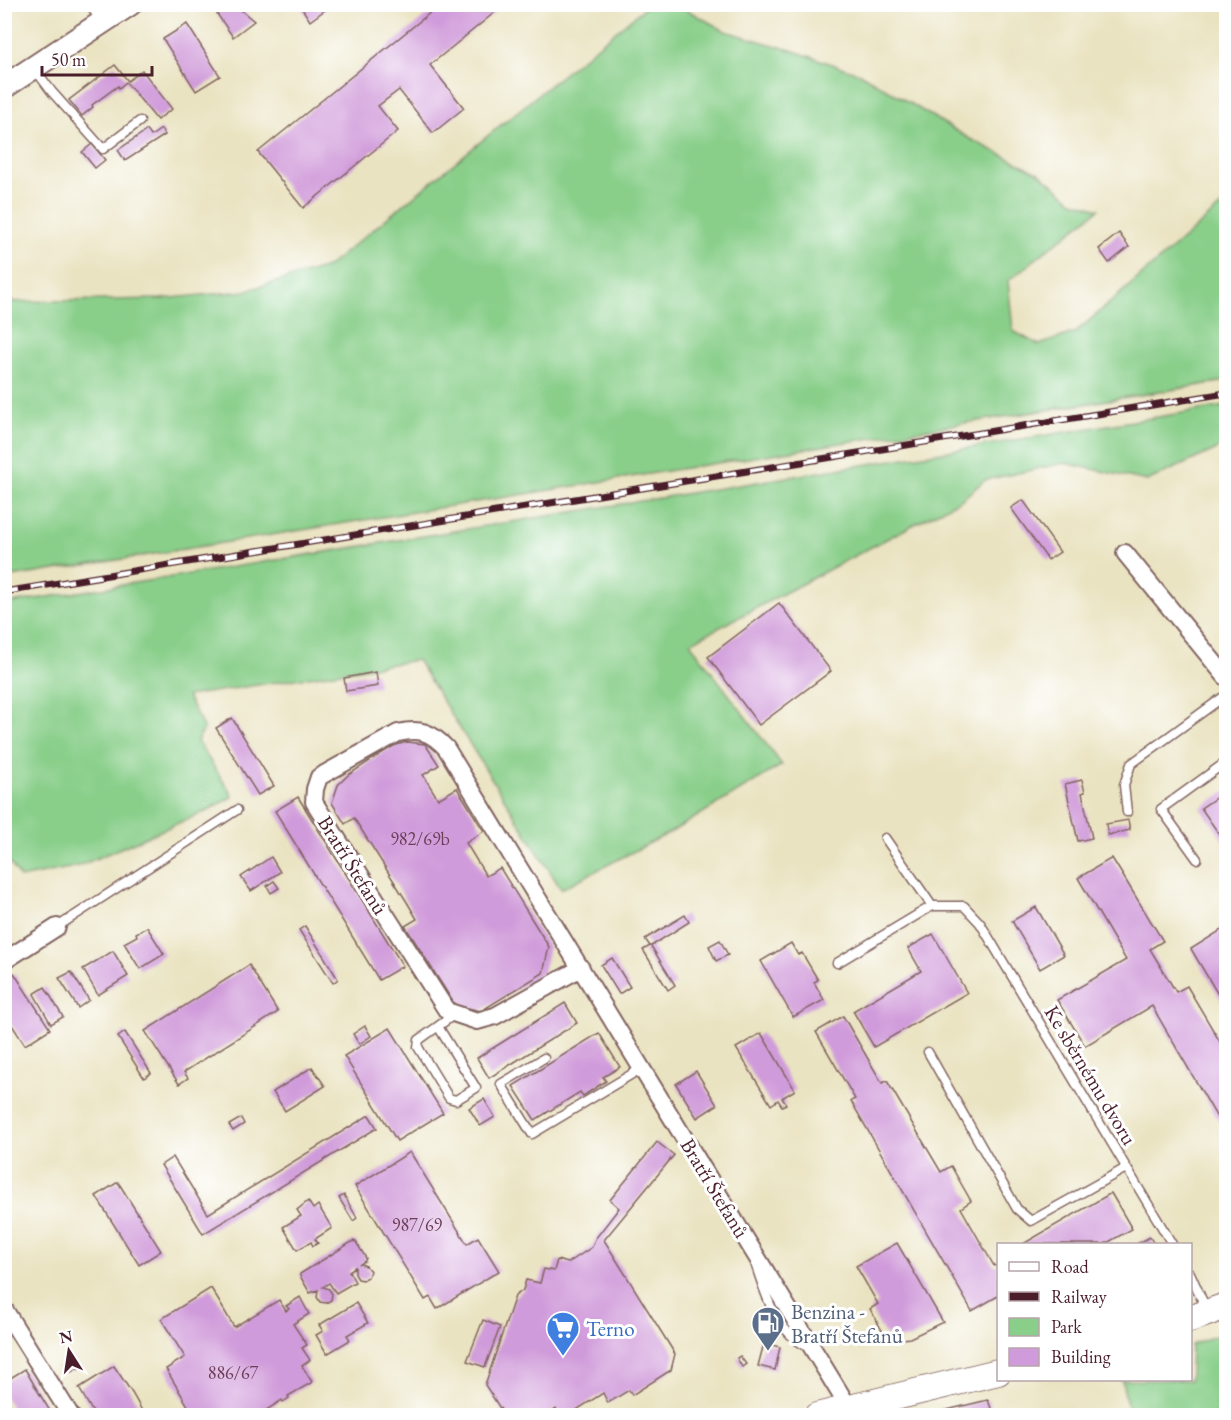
<svg xmlns="http://www.w3.org/2000/svg" width="1231" height="1420" viewBox="0 0 1231 1420" font-family="'EB Garamond',serif">
	<rect width="100%" height="100%" fill="#fff"/>
	<filter id="ink" filterUnits="userSpaceOnUse"><feTurbulence type="fractalNoise" baseFrequency=".0167" numOctaves="2"/><feDisplacementMap in="SourceGraphic" scale="12" xChannelSelector="R" yChannelSelector="G"/><feConvolveMatrix kernelMatrix="1 2 1 2 8 2 1 2 1" color-interpolation-filters="sRGB"/></filter>
	<filter id="wash" filterUnits="userSpaceOnUse"><feTurbulence type="fractalNoise" baseFrequency=".008" numOctaves="4" result="noise"/><feDisplacementMap in="SourceGraphic" scale="24" xChannelSelector="R" yChannelSelector="G"/><feGaussianBlur stdDeviation="1.35" result="paint"/><feColorMatrix in="noise" values="0 0 0 0 0 0 0 0 0 0 0 0 0 0 0 0 0 1.4 0 .05"/><feComposite in="paint" operator="in"/></filter>
	<g filter="url(#wash)">
		<rect width="100%" height="100%" fill="#eae3c1"/>
		<!-- green -->
		<g fill="#89cf8a" stroke="#6a775a" stroke-width="1.5">
			<path d="M648,5H678L725,31L794,51L861,74L970,139L1039,173L1073,201L1099,209L1008,281L1013,331L1039,345L1076,332L1226,202V381L5,578V302L161,299L245,291L327,267Z"/>
			<path d="M1226,406V445L1147,481L1065,463L985,480L962,499L690,643L782,765L673,831L561,889L417,660L187,696L204,729L197,741L233,796L211,809L79,866L20,878L5,856V604Z"/>
			<path d="M1226,1332V1415H1129L1122,1380H1190L1191,1345Z"/>
		</g>
		<g id="blocks">
			<!-- building -->
			<g fill="#d09bda">
				<path d="M230,4H251L242,11L254,21L233,37L217,14Z"/>
				<path d="M299,4H333L310,21Z"/>
				<path d="M441,4H505L430,65L464,108L433,133L399,90L378,106L398,131L303,208L258,152Z"/>
				<path d="M187,24L220,76L196,91L163,39Z"/>
				<path d="M115,65L128,81L142,70L172,109L157,120L126,82L119,88L118,86L92,105L93,107L82,116L69,100Z"/>
				<path d="M161,129L165,135L125,161L118,150L147,130L151,136Z"/>
				<path d="M92,144L105,160L95,168L82,152Z"/>
				<path d="M1119,233L1129,247L1109,263L1099,249Z"/>
				<path d="M1023,500L1060,552L1048,560L1011,508Z"/>
				<path d="M779,603L831,671L759,725L708,657Z"/>
				<path d="M376,672L378,686L346,691L344,678Z"/>
				<path d="M232,718L274,786L258,795L216,728Z"/>
				<path d="M407,742L425,744L439,765L423,775L438,799L457,788L484,831L466,843L486,876L500,868L549,947L543,973L481,1011L455,1005L405,926L417,919L407,902L354,818L345,824L332,803L338,785L348,775L393,746Z"/>
				<path d="M1082,780L1085,792L1082,793L1092,838L1078,841L1065,784Z"/>
				<path d="M1226,791V844L1201,808Z"/>
				<path d="M298,797L403,966L379,980L275,811Z"/>
				<path d="M1128,820L1130,830L1108,835L1106,824Z"/>
				<path d="M271,857L280,872L251,891L241,877Z"/>
				<path d="M1112,858L1163,941L1150,949L1176,992L1187,986L1226,1052V1133L1152,1006L1085,1046L1057,1000L1126,960L1078,878Z"/>
				<path d="M274,881L279,888L271,893L267,886Z"/>
				<path d="M1036,907L1064,955L1040,969L1012,921Z"/>
				<path d="M685,915L689,922L651,946L675,985L668,990L643,950L650,946L645,939Z"/>
				<path d="M305,926L338,979L333,983L299,930Z"/>
				<path d="M147,927L164,954L140,969L124,943L137,936L136,933Z"/>
				<path d="M1226,927V1008L1191,949Z"/>
				<path d="M933,934L967,993L874,1047L853,1011L921,971L908,948Z"/>
				<path d="M720,940L728,955L716,961L709,946Z"/>
				<path d="M791,943L798,955L802,953L818,980L814,982L824,1000L793,1017L761,961Z"/>
				<path d="M113,951L128,976L98,995L83,969Z"/>
				<path d="M612,958L630,987L619,994L601,965Z"/>
				<path d="M249,965L278,1012L184,1072L188,1078L179,1084L145,1031Z"/>
				<path d="M71,972L89,1000L78,1008L59,978Z"/>
				<path d="M14,973L50,1029L25,1045L4,1013V979Z"/>
				<path d="M45,987L63,1017L51,1024L34,994Z"/>
				<path d="M565,1003L577,1023L489,1078L477,1058Z"/>
				<path d="M843,1016L882,1083L887,1081L941,1172L951,1166L971,1201L961,1208L994,1266L998,1265V1296L972,1311L851,1101L855,1099L816,1032Z"/>
				<path d="M365,1026L371,1036L359,1044L353,1034Z"/>
				<path d="M390,1028L443,1113L397,1141L344,1056Z"/>
				<path d="M125,1032L151,1073L144,1078L118,1037Z"/>
				<path d="M599,1033L620,1067L603,1077L606,1081L583,1096L580,1092L535,1120L513,1086Z"/>
				<path d="M761,1033L795,1090L782,1098L786,1104L782,1106L778,1100L771,1105L736,1048Z"/>
				<path d="M312,1067L325,1086L285,1111L273,1092Z"/>
				<path d="M696,1071L717,1105L697,1118L676,1084Z"/>
				<path d="M484,1099L495,1117L480,1126L469,1108Z"/>
				<path d="M369,1115L377,1128L203,1234L161,1165L173,1157L208,1214Z"/>
				<path d="M241,1118L244,1124L233,1131L229,1125Z"/>
				<path d="M657,1142L674,1155L604,1240L675,1354L671,1370L632,1395L629,1390L608,1403L603,1393L567,1416H560L556,1409L546,1416H533L531,1412L526,1416H505L485,1385L515,1296L523,1290L526,1280L540,1283L544,1269L554,1271L557,1260L568,1263L592,1247L595,1239L619,1208L610,1200Z"/>
				<path d="M410,1152L467,1244L478,1237L499,1271L437,1309L430,1297L425,1300L355,1186Z"/>
				<path d="M118,1182L161,1251L139,1265L96,1196Z"/>
				<path d="M1111,1193L1132,1229L1105,1244H1023Z"/>
				<path d="M344,1195L357,1218L353,1221L339,1198Z"/>
				<path d="M308,1201L313,1209L318,1205L332,1228L315,1239L318,1243L313,1246L311,1242L297,1250L283,1227L301,1216L297,1210Z"/>
				<path d="M1150,1237L1154,1244H1137Z"/>
				<path d="M353,1241L356,1242L366,1258L365,1261L360,1264L366,1266L370,1271L368,1277L363,1280L358,1279L355,1274V1267L349,1271L355,1282L336,1293L329,1283L323,1287L329,1289L332,1294L331,1300L326,1303L320,1302L317,1297L318,1290L310,1293L300,1276V1274Z"/>
				<path d="M897,1243L943,1322L910,1338L896,1340L884,1334L870,1309L878,1304L856,1266Z"/>
				<path d="M211,1288L234,1327L279,1300L286,1311L289,1309L286,1306L300,1297L309,1314L293,1324L307,1345L302,1348L310,1360L302,1366L312,1382L311,1383L288,1396L289,1398L283,1402L282,1400L257,1416H194L166,1369L185,1357L161,1319Z"/>
				<path d="M356,1303L368,1323L347,1335L350,1340L327,1354L316,1335L323,1331L319,1325Z"/>
				<path d="M483,1320L500,1327L485,1367L467,1361Z"/>
				<path d="M764,1343L780,1347L775,1370L758,1366Z"/>
				<path d="M740,1356L746,1364L742,1367L737,1358Z"/>
				<path d="M73,1358L79,1368L71,1372L66,1363Z"/>
				<path d="M114,1366L132,1393L145,1416H95L79,1388Z"/>
				<path d="M25,1369L36,1388L53,1416H17L4,1395V1382Z"/>
				<path d="M988,1400L994,1416H939L938,1412Z"/>
			</g>
		</g>
	</g>
	<g filter="url(#ink)">
		<use href="#blocks" fill-opacity="0" stroke="#826460" stroke-width="1.5"/>
		<g fill="none" stroke-linecap="round" stroke-linejoin="round">
			<!-- service casing -->
			<g stroke="#826460" stroke-width="11">
				<g id="service">
					<path d="M89,4L101,21"/>
					<path d="M34,68L52,92L103,149L140,121"/>
					<path d="M1127,812L1124,785L1131,764L1226,695"/>
					<path d="M885,838L932,906H964L980,923L1172,1244"/>
					<path d="M1197,859L1161,809L1226,762"/>
					<path d="M57,927L237,810"/>
					<path d="M837,963L932,906"/>
					<path d="M439,1028L476,1088L456,1100L449,1098L418,1047L419,1040L455,1014"/>
					<path d="M928,1052L1017,1209L1031,1221L1126,1168"/>
					<path d="M544,1058L501,1084L532,1134L642,1068"/>
					<path d="M756,1266C768,1301 775,1330 809,1348"/>
					<path d="M1190,1273L1207,1311"/>
				</g>
			</g>
			<!-- minor casing -->
			<g stroke="#826460" stroke-width="20">
				<g id="minor">
					<path d="M1125,553L1226,677"/>
					<path d="M4,961L57,927"/>
					<path d="M581,968L495,1016L477,1021L447,1011L314,802L315,789L319,777L398,733C420,728 431,732 446,748C580,968 716,1187 849,1408"/>
					<path d="M4,1309L71,1416"/>
				</g>
			</g>
			<!-- secondary casing -->
			<g stroke="#826460" stroke-width="26">
				<path id="secondary" d="M4,87L130,4"/>
			</g>
			<!-- primary casing -->
			<g stroke="#826460" stroke-width="28">
				<g id="primary">
					<path d="M1190,1319L1226,1306"/>
					<path d="M817,1416L998,1372"/>
				</g>
			</g>
			<!-- service -->
			<use href="#service" stroke="#fff" stroke-width="8"/>
			<!-- minor -->
			<use href="#minor" stroke="#fff" stroke-width="16"/>
			<!-- secondary -->
			<use href="#secondary" stroke="#fff" stroke-width="22"/>
			<!-- primary -->
			<use href="#primary" stroke="#fff" stroke-width="26"/>
			<!-- rail casing -->
			<g stroke="#4a1f2b" stroke-width="7">
				<path id="rail" d="M4,592L1226,393"/>
			</g>
			<!-- rail -->
			<use href="#rail" stroke="#fff" stroke-width="4.5" stroke-dasharray="14" stroke-linecap="butt"/>
		</g>
	</g>
	<!-- icons -->
	<defs>
		<g id="fuel-pin" transform="scale(1.725)"><path d="M0 17L-7.5 6A9.5 9.5 0 1 1 7.5 6Z" fill="#5c6f8a" stroke="#fff"/><path d="M-5.5-6h7V0h2V4h1.3V-2.5L3-4.5l.8-.8L6-3V5H2.5V1h-1V6h-7ZM-4.2-4.7v3.2H.2V-4.7Z" fill="#fff"/></g>
		<g id="supermarket-pin" transform="scale(1.725)"><path d="M0 17L-7.5 6A9.5 9.5 0 1 1 7.5 6Z" fill="#3f7fe0" stroke="#fff"/><path d="M-6-5.5h2.5l.6 2H6L4.5 2H-2.5L-4.4-4H-6ZM-1.5 3.2a1.3 1.3 0 1 0 .1 0ZM3 3.2a1.3 1.3 0 1 0 .1 0Z" fill="#fff"/></g>
	</defs>
	<g fill-rule="evenodd">
		<use href="#fuel-pin" x="768" y="1323"/>
		<use href="#supermarket-pin" x="563" y="1328"/>
	</g>
	<g text-anchor="middle" dominant-baseline="central" stroke-width="6" stroke-linejoin="round" paint-order="stroke">
		<!-- number labels -->
		<g font-size="18" fill="#6c3e57">
			<text x="420" y="838">982/69b</text>
			<text x="417" y="1224">987/69</text>
			<text x="233" y="1372">886/67</text>
		</g>
		<!-- street labels -->
		<g font-size="21" fill="#4a1f2b" stroke="#fff">
			<text transform="translate(353 865) rotate(58)">Bratří Štefanů</text>
			<text transform="translate(1091 1075) rotate(59)">Ke sběrnému dvoru</text>
			<text transform="translate(715 1188) rotate(59)">Bratří Štefanů</text>
		</g>
		<!-- service labels -->
		<g font-size="21" fill="#4e5e75" stroke="#fff" text-anchor="start">
			<text x="791" y="1311">Benzina -<tspan x="791" dy="24">Bratří Štefanů</tspan></text>
		</g>
		<!-- shop labels -->
		<g font-size="21" fill="#366cbe" stroke="#fff" text-anchor="start">
			<text x="586" y="1328">Terno</text>
		</g>
	</g>
	<!-- margin -->
	<rect width="1231" height="1420" fill="none" stroke="#fff" stroke-width="24"/>
	<!-- legend -->
	<rect x="997" y="1243" width="195" height="138" fill="#ffffff" stroke="#b7a5aa" stroke-width="1.5"/>
	<rect x="1009" y="1262" width="30" height="9" fill="#ffffff" stroke="#b7a5aa" stroke-width="1.5"/>
	<text x="1051" y="1273" font-size="18" fill="#4a1f2b">Road</text>
	<rect x="1009" y="1292" width="30" height="9" fill="#4a1f2b" stroke="#b7a5aa" stroke-width="1.5"/>
	<text x="1051" y="1303" font-size="18" fill="#4a1f2b">Railway</text>
	<rect x="1009" y="1318" width="30" height="18" fill="#89cf8a" stroke="#b7a5aa" stroke-width="1.5"/>
	<text x="1051" y="1333" font-size="18" fill="#4a1f2b">Park</text>
	<rect x="1009" y="1348" width="30" height="18" fill="#d09bda" stroke="#b7a5aa" stroke-width="1.5"/>
	<text x="1051" y="1363" font-size="18" fill="#4a1f2b">Building</text>
	<!-- north arrow -->
	<g transform="translate(69 1351) rotate(348)" stroke="#ffffff" stroke-width="4.5" paint-order="stroke">
	<path d="M0-4.5L10 22L0 15L-10 22Z" fill="#4a1f2b"/>
	<text y="-9" font-size="16" font-weight="bold" text-anchor="middle" fill="#4a1f2b">N</text>
	</g>
	<!-- scale -->
	<path d="M42 66v9h110v-9" fill="none" stroke="#4a1f2b" stroke-width="3"/>
	<text x="51" y="66" font-size="18" fill="#4a1f2b" stroke="#ffffff" stroke-width="4.5" paint-order="stroke">50 m</text>
</svg>
